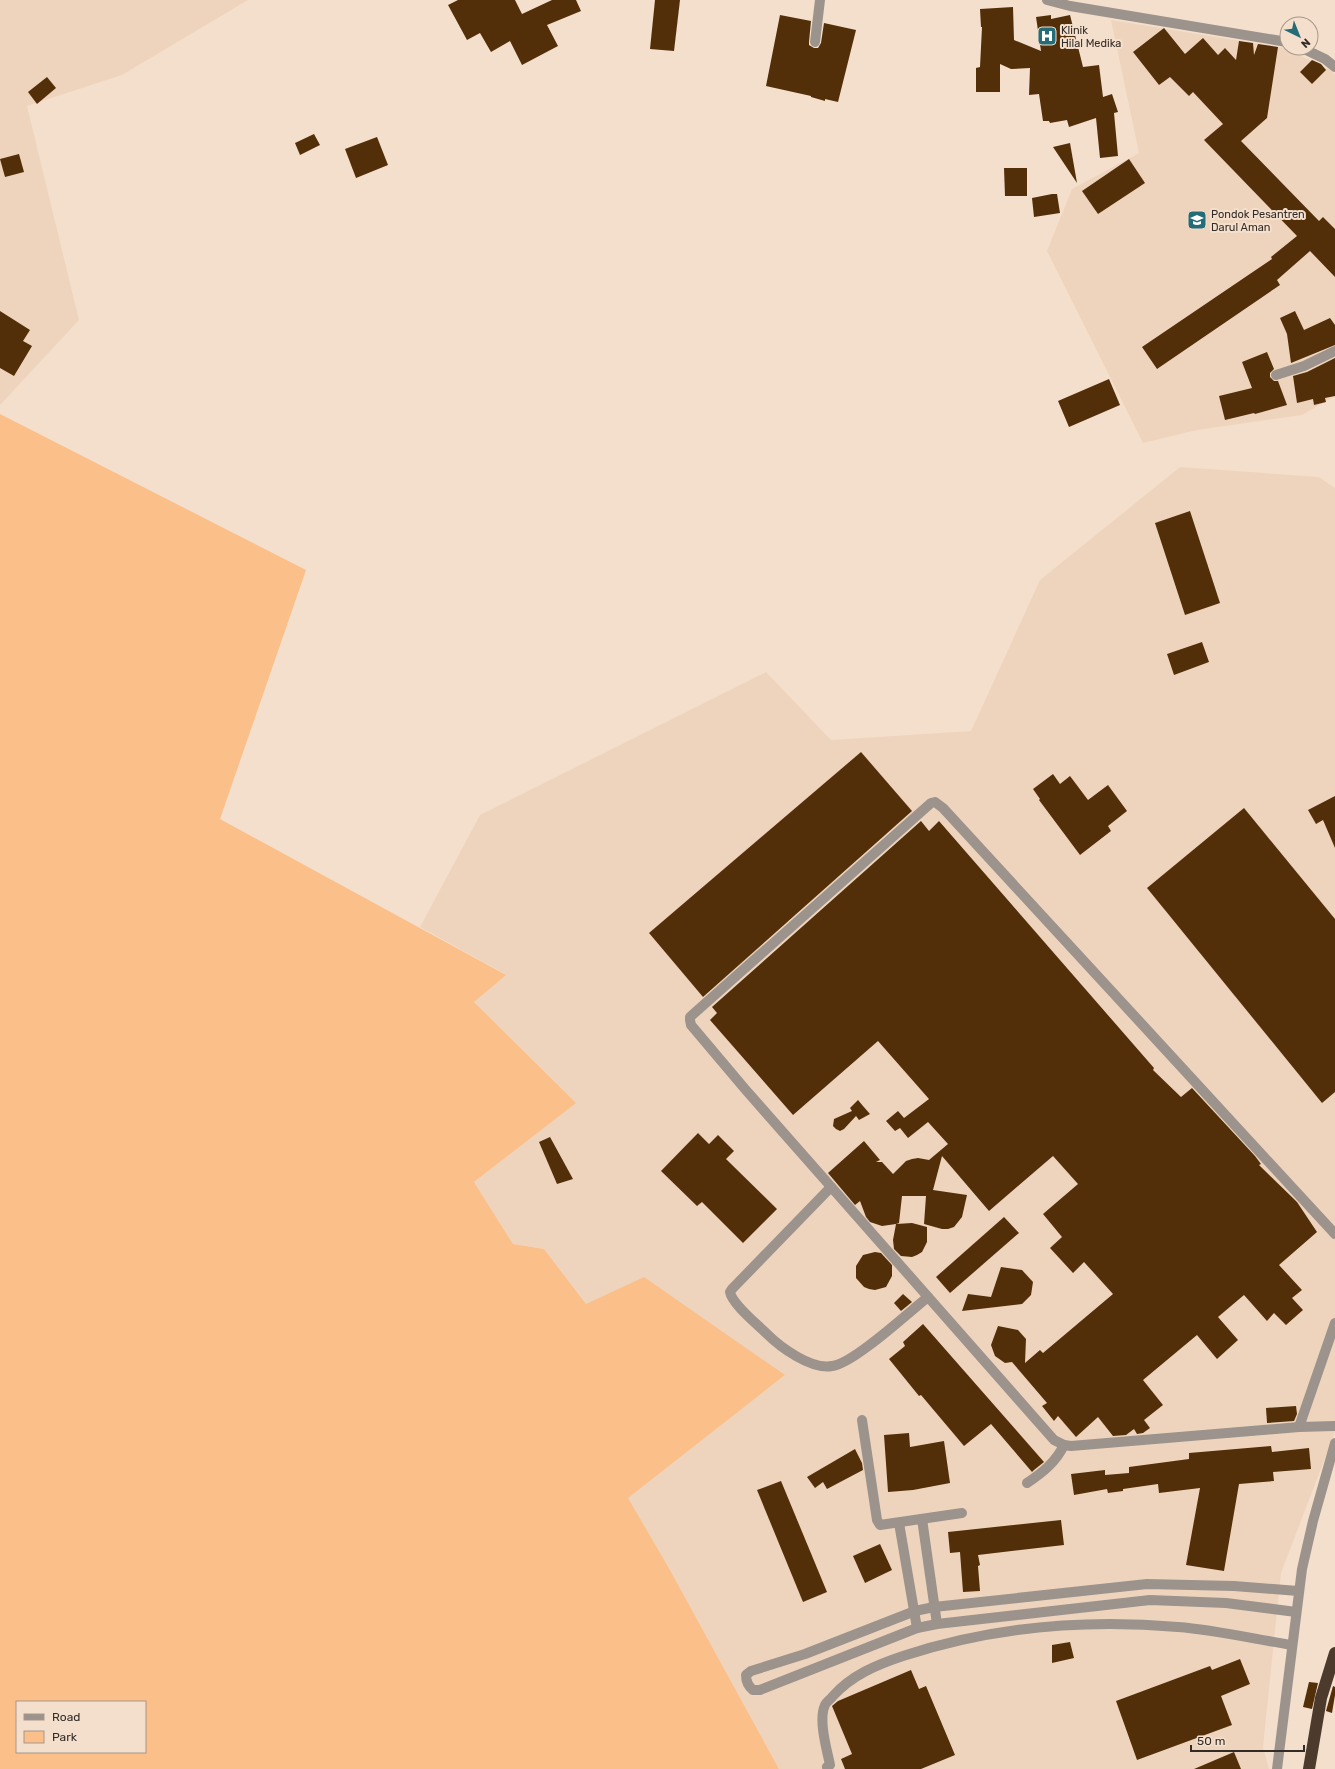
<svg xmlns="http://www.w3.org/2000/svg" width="1335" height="1769" viewBox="0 0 1335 1769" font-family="Rubik,sans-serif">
	<rect width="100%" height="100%" fill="#f4dfcd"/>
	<!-- built -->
	<g fill="#efd4bd">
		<path d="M0,0H248L122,75L27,106L79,320L0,405Z"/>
		<path d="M1111,20L1284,48L1330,70L1335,75V396L1302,415L1197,430L1143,443L1047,251L1072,189L1139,153Z"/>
		<path d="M1180,467L1319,477L1335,488V1432L1281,1573L1263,1747L1269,1769H779L670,1570L627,1498L785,1375L586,1304L544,1249L513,1244L474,1182L575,1103L474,1002L505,974L420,927L480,815L766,672L831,740L971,731L1040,580Z"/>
	</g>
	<!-- green -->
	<path fill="#fbbf89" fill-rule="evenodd" d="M0,414L306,570L220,819L506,975L474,1002L576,1103L474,1182L513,1244L544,1249L586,1304L644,1277L785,1375L628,1498L670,1570L779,1769H0ZM17,1702H145V1752H17Z"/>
	<!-- building -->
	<g fill="#522f08">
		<path d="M458,0H515L522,14L552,0H576L581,11L547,25L558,46L522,65L510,41L491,52L480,33L467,40L448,5Z"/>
		<path d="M655,0H680L674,51L650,49Z"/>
		<path d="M1013,7L1014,40L1041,51L1036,17L1051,15V19L1070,15L1083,67L1099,65L1103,97L1112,94L1118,112L1114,113L1118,156L1100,158L1096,118L1069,127L1067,120L1050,123L1049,121H1043L1039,94L1029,95L1030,68L1011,69L1000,64V92H976V68L980,67L982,27H981L980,9Z"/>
		<path d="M780,15L811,21L809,42V45L814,48H818L821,43L824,23L856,30L838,102L825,99V101L811,97V96L766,86Z"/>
		<path d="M1164,28L1185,54L1203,38L1218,55L1225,48L1236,60L1239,41L1253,43L1254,55L1258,44L1278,47L1267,118L1241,141L1319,221L1323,217L1335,229V277L1310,251L1277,280L1280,285L1157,369L1142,347L1272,259L1271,257L1297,236L1204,140L1223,124L1193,92L1189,96L1170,77L1159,85L1133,52Z"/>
		<path d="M1312,60L1321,64L1326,70L1312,84L1300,72Z"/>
		<path d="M47,77L56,88L37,104L28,92Z"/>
		<path d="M314,134L320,145L300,155L295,143Z"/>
		<path d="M377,137L388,165L356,178L345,149Z"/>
		<path d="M1070,143L1077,183L1053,147Z"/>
		<path d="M19,154L24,172L5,177L0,159Z"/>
		<path d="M1129,159L1145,183L1098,214L1082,191Z"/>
		<path d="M1004,168H1027V196H1005Z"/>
		<path d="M1052,194H1057L1060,213L1034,217L1032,198Z"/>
		<path d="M0,311L30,330L23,341L32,346L14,376L0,368Z"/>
		<path d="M1295,311L1304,330L1330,318L1335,325V345L1291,363L1287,334L1280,318Z"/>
		<path d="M1267,352L1274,369L1270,373V377L1274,381H1278L1287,405L1255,414L1254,413L1225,420L1219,396L1252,388L1242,362Z"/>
		<path d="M1335,358V396L1325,398L1326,402L1314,405L1313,399L1297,403L1293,376L1307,372Z"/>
		<path d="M1109,379L1120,405L1069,427L1058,401Z"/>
		<path d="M1190,511L1220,603L1185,615L1155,523Z"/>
		<path d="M1202,642L1209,662L1174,675L1167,654Z"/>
		<path d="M861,752L912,811L703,997L649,933Z"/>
		<path d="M1053,774L1060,784L1070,776L1088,800L1108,785L1127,811L1108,826L1111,831L1080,855L1039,800L1040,799L1033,789Z"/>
		<path d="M1335,796V848L1323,820L1316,824L1308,810Z"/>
		<path d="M1244,808L1335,919V1092L1322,1103L1147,888Z"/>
		<path d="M921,821L929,831L939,821L1154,1068L1153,1070L1181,1097L1192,1088L1255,1156L1261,1164L1259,1165L1297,1202L1317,1232L1279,1265L1302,1290L1292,1298L1303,1310L1286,1325L1274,1313L1267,1321L1244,1295L1218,1317L1238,1340L1217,1359L1197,1335L1143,1380L1163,1405L1144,1420L1150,1428L1143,1433L1137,1434L1134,1429L1126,1435L1113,1436L1098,1417L1076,1437L1058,1416L1054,1421L1042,1406L1047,1403L1012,1362L1005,1363L995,1356L991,1345L998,1326L1018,1330L1026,1339L1025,1363L1040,1350L1043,1353L1113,1294L1084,1262L1073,1273L1050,1248L1062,1237L1043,1214L1078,1184L1053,1156L989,1211L942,1156L933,1190L967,1195L962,1217L954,1227L948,1229H942L924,1224L926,1196H902L899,1223L896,1224L912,1223L927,1227V1242L922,1252L917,1255L912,1257L901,1256L894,1249L893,1240L896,1224L882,1226L870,1222L866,1217L860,1201L855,1205L828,1173L864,1141L880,1160L876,1162H882L893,1174L906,1161L912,1159L918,1158L929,1160L948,1144L928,1122L908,1138L900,1128L895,1131L886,1121L898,1111L904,1118L929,1099L878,1041L793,1115L710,1020L717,1013L712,1007Z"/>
		<path d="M858,1100L863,1106L864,1105L863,1106L870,1114L859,1120L856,1116L844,1129L840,1131L836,1129L833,1126L834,1119L852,1111L850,1108Z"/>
		<path d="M698,1133L709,1144L718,1135L734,1151L726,1159L777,1209L743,1243L702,1202L697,1206L661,1171Z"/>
		<path d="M550,1137L573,1179L557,1184L539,1142Z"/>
		<path d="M1004,1217L1019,1233L950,1293L936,1277Z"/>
		<path d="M875,1252L881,1253L892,1265V1276L886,1287L875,1290L869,1289L864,1287L856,1278V1266L863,1255Z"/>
		<path d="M1001,1267L1022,1270L1033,1282L1031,1295L1022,1304L962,1311L968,1294L991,1297Z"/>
		<path d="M903,1294L912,1302L901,1311L894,1303Z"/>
		<path d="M923,1324L1044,1462L1034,1470L1032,1472L991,1424L964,1446L921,1395L919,1396L889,1359L905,1346L903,1342Z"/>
		<path d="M1296,1406L1297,1414L1294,1421L1267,1423L1266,1408Z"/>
		<path d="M909,1433L910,1447L944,1441L950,1483L913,1490L888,1492L884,1435Z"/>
		<path d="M1271,1446L1272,1452L1309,1448L1311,1469L1273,1472L1274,1481L1239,1484L1224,1571L1186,1565L1200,1488L1159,1493L1158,1484L1123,1489V1491L1108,1493L1107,1489L1074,1495L1071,1474L1105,1470V1475L1129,1473V1467L1189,1459V1453Z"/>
		<path d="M855,1449L862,1463L863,1470L827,1489L823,1482L815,1488L807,1477Z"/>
		<path d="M781,1481L827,1592L803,1602L757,1490Z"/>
		<path d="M1061,1520L1064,1545L978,1555L980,1565L978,1566L980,1591L963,1592L960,1552L950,1553L948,1532Z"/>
		<path d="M880,1544L892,1570L865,1583L853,1556Z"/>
		<path d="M1070,1642L1074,1658L1052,1663V1645Z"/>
		<path d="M1240,1659L1250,1684L1221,1696L1232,1725L1137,1760L1116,1701L1210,1666L1212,1670Z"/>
		<path d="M911,1670L919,1689L926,1686L955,1755L921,1769H845L841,1759L852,1754L832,1706L838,1701Z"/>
		<path d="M1309,1682L1318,1683L1312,1709L1303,1707Z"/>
		<path d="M1333,1686L1335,1687V1695L1332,1713L1326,1711Z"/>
		<path d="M1234,1752L1241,1769H1194Z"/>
	</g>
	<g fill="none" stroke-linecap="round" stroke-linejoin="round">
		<!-- minor -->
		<g stroke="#9c938c" stroke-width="10">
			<path d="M1047,0L1070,6L1287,42"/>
			<path d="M815,42L820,0"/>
			<path d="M1302,48L1325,59L1335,67"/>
			<path d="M1276,375L1304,366L1335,351"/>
			<path d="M831,1187L732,1289L730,1292C732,1304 757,1324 766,1333C780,1347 811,1370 832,1366C853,1364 909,1312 928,1297"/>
			<path d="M1335,1323L1299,1427L1335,1426"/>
			<path d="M862,1420L877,1520L880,1525L962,1513"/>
			<path d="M1299,1427L1071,1446L1064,1445L1054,1440L745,1089L691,1025L690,1020V1017L931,803L935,802L943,808L1335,1234"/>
			<path d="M1027,1483C1042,1473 1056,1462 1064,1445"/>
			<path d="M922,1519L937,1624"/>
			<path d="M899,1523L917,1628"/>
			<path d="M1296,1612L1226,1603L1150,1600L937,1624L917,1628L760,1690H753C748,1686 746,1682 746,1675L751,1671L805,1654L915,1611L934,1607L1147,1584L1234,1586L1298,1591"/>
			<path d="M828,1769L827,1767L830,1765C827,1750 818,1720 825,1705C826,1702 831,1699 833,1696C852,1675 876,1665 903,1656C991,1627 1086,1619 1178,1627C1216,1630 1254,1639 1292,1645"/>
			<path d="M1277,1769L1302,1569L1313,1521L1335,1443"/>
		</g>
		<!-- highway -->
		<path stroke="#4c3b2d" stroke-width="12" d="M1309,1769L1321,1698L1335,1653"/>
	</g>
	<!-- icons -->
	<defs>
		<g id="hospital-square" transform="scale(1)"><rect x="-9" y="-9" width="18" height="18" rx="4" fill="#236c78" stroke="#f4dfcd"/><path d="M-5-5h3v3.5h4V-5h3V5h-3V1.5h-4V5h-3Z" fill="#fff"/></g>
		<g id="school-square" transform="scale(1)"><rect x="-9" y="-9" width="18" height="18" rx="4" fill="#236c78" stroke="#f4dfcd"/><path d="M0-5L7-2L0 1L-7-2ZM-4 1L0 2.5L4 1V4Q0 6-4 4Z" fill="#fff"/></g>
	</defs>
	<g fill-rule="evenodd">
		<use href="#hospital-square" x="1047" y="36"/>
		<use href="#school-square" x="1197" y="220"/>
	</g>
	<g text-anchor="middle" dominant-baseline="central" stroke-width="4" stroke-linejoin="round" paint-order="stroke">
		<!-- poi labels -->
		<g font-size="11" fill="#332b25" stroke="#f4dfcd" text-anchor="start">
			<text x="1061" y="30">Klinik<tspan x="1061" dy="13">Hilal Medika</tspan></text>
			<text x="1211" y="214">Pondok Pesantren<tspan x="1211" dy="13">Darul Aman</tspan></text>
		</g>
	</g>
	<!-- legend -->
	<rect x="16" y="1701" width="130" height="52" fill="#f4dfcd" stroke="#a7978a"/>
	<rect x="24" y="1714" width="20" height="6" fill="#9c938c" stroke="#a7978a"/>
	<text x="52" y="1721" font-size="12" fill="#332b25">Road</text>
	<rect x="24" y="1731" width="20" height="12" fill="#fbbf89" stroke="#a7978a"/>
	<text x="52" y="1741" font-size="12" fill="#332b25">Park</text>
	<!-- north arrow -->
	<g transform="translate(1299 36) rotate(137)"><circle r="19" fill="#f4dfcd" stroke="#a7978a"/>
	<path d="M0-3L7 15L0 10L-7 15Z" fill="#236c78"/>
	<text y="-6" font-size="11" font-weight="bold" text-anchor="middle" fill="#332b25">N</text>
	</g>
	<!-- scale -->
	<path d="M1191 1745v6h113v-6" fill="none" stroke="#332b25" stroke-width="2"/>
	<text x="1197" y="1745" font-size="12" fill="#332b25" stroke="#f4dfcd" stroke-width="3" paint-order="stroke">50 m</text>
</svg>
